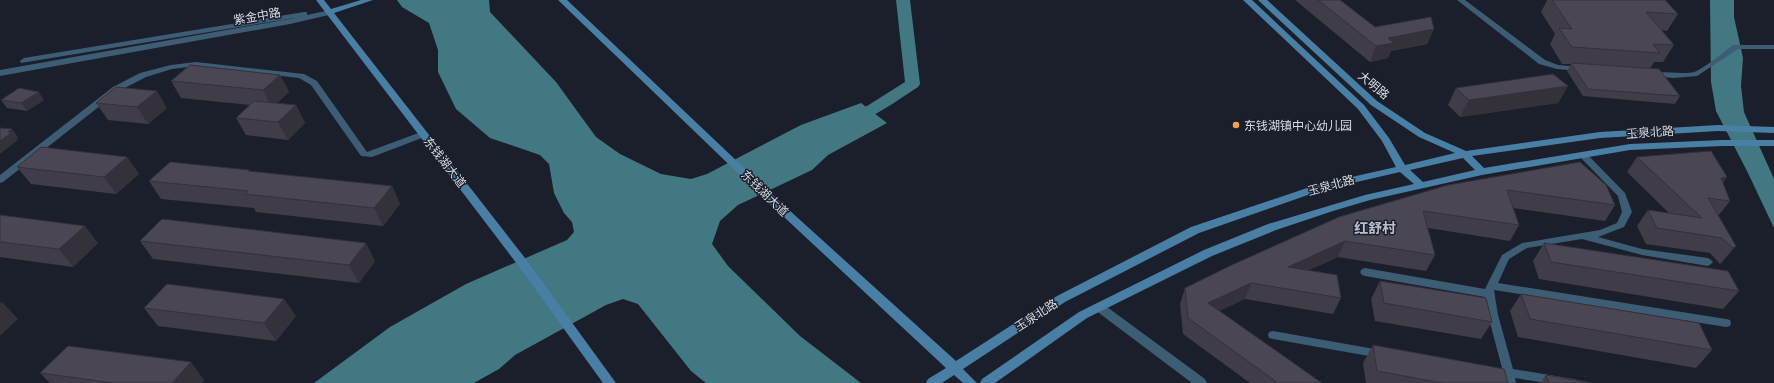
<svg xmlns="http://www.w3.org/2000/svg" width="1774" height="383" viewBox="0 0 1774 383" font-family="Poppins,'Noto Sans SC',sans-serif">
	<rect width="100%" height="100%" fill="#1b1f2b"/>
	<!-- water -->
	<g fill="#417881">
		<path d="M397,0H489L490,12L556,82L596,137L620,154L661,174L691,179L707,174L801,125L861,103L887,123L828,155L812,170L738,205L720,221L712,244L728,266L800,336L861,383H706L691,371L638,304L623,299L606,305L515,355L499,369L474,383H314L390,327L466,284L567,240L574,232L572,222L564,213L554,193L549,164L540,155L490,138L456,109L438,72V50L429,23L402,7Z"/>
		<path d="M1710,0H1734V17L1743,58L1741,86L1744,112L1774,179V228L1748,173L1716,111L1711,82Z"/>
	</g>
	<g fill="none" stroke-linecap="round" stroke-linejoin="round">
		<!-- canal -->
		<path fill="#417881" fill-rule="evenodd" d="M896,0H910L920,84L918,87C902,97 861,128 843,123L841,120L843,117L867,106L905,82Z"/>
		<!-- lane -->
		<g fill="#3c5d74" fill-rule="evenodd">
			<path d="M1457,0H1465L1545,60L1558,65L1580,67L1584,69L1580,71L1557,69L1539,64Z"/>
			<path d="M1733,45H1774V49H1738L1697,76L1674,78L1652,76L1648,74C1653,70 1684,75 1694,72C1702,70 1725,51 1733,45Z"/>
			<path d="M196,62L304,74L317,81L367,152L421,132H427L428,134L427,136L372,157L361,156L311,85L299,78L196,66L172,69L146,77L119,91L3,182L0,183V175L113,87L140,73L171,65Z"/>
			<path d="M1583,152L1586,153L1625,193L1632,212L1624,227L1598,237L1642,249L1708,258L1711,260L1713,262L1711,264L1708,266L1642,255L1582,239L1527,248L1509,259L1498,283L1726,319L1730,320L1731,323L1730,326L1726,327L1494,290L1498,315L1513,369L1574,379L1578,380L1579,383H1546L1515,378L1516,383H1506L1504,376L1500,375L1499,372L1502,368L1488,315L1485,297L1365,276L1362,275L1360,272L1362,269L1365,268L1485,289L1502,255L1522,243L1600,230L1617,223L1622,212L1618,196L1580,157L1579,155L1580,153Z"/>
			<path d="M1273,331L1380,350L1384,351L1385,354L1384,357L1380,358L1273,339L1269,338L1268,335L1269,332Z"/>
		</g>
		<!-- street -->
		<g fill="#3c5d74" fill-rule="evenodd">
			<path d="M330,10L334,12L333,14L290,24L0,76V70L300,17L21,63L20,61L24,58L304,12H307V15Z"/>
			<path d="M1099,303L1103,304L1205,379L1207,383H1192L1095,310L1093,307L1095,304Z"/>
		</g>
		<!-- secondary -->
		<g fill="#497fa4" fill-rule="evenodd">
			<path d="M316,0H324L331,9L361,0H373L334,13L525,258L616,383H603L517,264Z"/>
			<path d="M558,0H567L778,200L956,361L1057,296L1191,227L1316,185L1396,167L1382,141L1358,109L1243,0H1252L1364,105L1389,138L1405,165L1455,153L1419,137L1371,105L1258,0H1267L1377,101L1425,133L1466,151L1600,132L1718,125L1774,127V133L1718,131L1600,138L1472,156L1484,168L1630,144L1722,140H1774V146H1722L1630,150L1482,175L1370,200L1333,211L1276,230L1212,256L1087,318L995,383H980L982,379L1079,312L1204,250L1268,224L1365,195L1414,184L1400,172L1322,190L1199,233L1065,302L963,369L977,383H963L954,375L942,383H926L928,379L946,368L770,204ZM1463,158L1475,170L1423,182L1410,170Z"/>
		</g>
	</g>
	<!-- wall -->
	<g fill="#403c48">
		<path d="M1295,0H1340L1375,27L1434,29L1427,44L1391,51L1388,58L1370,62Z"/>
		<path d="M1547,0H1665L1678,14L1667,31L1661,30L1674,45L1663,62H1654L1650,69L1680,96L1675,104L1583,96L1567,71L1571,64H1562L1550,44L1555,34L1541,12Z"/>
		<path d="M280,75L289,92L276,103L296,105L305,123L288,140L246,135L236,118L250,105L181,98L171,81Z"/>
		<path d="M1568,86L1558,103L1460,117L1448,105L1456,88Z"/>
		<path d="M1,100H44L27,111L7,108Z"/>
		<path d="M96,103L167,108L148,124L108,120Z"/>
		<path d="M127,157L139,174L116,194L31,184L17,167Z"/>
		<path d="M1637,157L1727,177L1723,183L1730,201L1718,216L1736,246L1723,261L1720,264L1710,253L1646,244L1637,226L1648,210L1669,213L1627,172Z"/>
		<path d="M1580,162L1615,205L1605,221L1513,208L1519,225L1510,241L1428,228L1435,255L1426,271L1338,257L1309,270L1341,298L1333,314L1245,299L1219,311L1322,383H1250L1183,334L1180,304L1185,288L1234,264Z"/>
		<path d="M249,170L250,171L392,186L400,204L383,226L256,212L254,208L161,199L149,181Z"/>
		<path d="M0,215L98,243L73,267L0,257Z"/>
		<path d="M140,241L375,261L359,283L153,259Z"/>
		<path d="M1544,243L1739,291L1723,309L1539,279L1533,261Z"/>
		<path d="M1380,281L1492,322L1481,339L1375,321L1371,299Z"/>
		<path d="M1521,294L1712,350L1696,368L1518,337L1510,311Z"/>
		<path d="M144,308L296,316L276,341L158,326Z"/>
		<path d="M1373,345L1508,383H1366L1363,363Z"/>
		<path d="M40,373L204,380L202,383H50Z"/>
		<path d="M1546,375L1592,383H1540Z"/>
	</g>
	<!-- shaded-wall -->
	<g fill="#34313b">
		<path d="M1434,29L1427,44L1391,51L1388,58L1370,62L1376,46L1388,38Z"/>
		<path d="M280,75L289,92L272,108L263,90Z"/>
		<path d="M1568,86L1558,103L1460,117L1469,100Z"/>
		<path d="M157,91L167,108L148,124L137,107Z"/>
		<path d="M39,92L44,100L27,111L21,103Z"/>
		<path d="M296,105L305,123L288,140L278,122Z"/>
		<path d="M12,129L18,137L17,138L18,140L0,154V141L8,132Z"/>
		<path d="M127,157L139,174L116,194L104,177Z"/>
		<path d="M1727,177L1716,192L1721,178Z"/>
		<path d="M392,186L400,204L383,226L374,208Z"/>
		<path d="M85,226L98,243L73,267L59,249Z"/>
		<path d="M1345,241L1338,257L1281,283L1288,267Z"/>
		<path d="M366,243L375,261L359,283L349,265Z"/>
		<path d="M1736,246L1723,261L1720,264L1733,248Z"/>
		<path d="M1251,283L1245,299L1203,318L1208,303Z"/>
		<path d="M284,299L296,316L276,341L264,323Z"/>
		<path d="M2,302L18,319L0,336V303Z"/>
		<path d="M191,362L204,380L202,383H172Z"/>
	</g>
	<!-- building -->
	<g fill="#4a4654" stroke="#34313b">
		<path d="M1318,0H1340L1375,27L1431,17L1434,29L1388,38L1394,43L1376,46Z"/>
		<path d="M1552,0H1665L1678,14L1646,12L1674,45L1653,44L1660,53L1572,47L1559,28L1572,29Z"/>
		<path d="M1571,63L1659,69L1680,96L1588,89Z"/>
		<path d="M190,65L280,75L263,90L171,81Z"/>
		<path d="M1553,74L1568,86L1469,100L1456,88Z"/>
		<path d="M116,87L157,91L137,107L96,103Z"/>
		<path d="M19,88L39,92L21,103L1,100Z"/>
		<path d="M254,101L296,105L278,122L236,118Z"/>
		<path d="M0,128L12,129L8,132H12L0,141Z"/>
		<path d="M41,147L127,157L104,177L17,167Z"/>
		<path d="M1711,151L1727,177L1721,178L1730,201L1708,198L1736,246L1733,248L1722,238L1657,228L1648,210L1702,218L1637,157Z"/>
		<path d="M170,162L249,170L248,171L392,186L374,208L245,194L248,191L149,181Z"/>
		<path d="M1580,162L1606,185L1615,205L1507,190L1519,225L1423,211L1435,255L1345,241L1288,267L1337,275L1341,298L1251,283L1208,303L1322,383H1278L1188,318L1185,288L1234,264L1339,217L1448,185Z"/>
		<path d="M0,215L85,226L59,249L0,242Z"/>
		<path d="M162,219L366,243L349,265L140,241Z"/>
		<path d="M1544,243L1728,271L1739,291L1551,262Z"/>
		<path d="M1380,281L1486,298L1492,322L1384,303Z"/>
		<path d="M167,284L284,299L264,323L144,308Z"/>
		<path d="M1521,294L1699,323L1712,350L1530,319Z"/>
		<path d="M1373,345L1504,369L1508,383H1442L1377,371Z"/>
		<path d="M68,346L191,362L172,383H114L40,373Z"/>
		<path d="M1546,375L1592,383H1549Z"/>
	</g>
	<!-- markers -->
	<circle fill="#f8a14a" stroke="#1b1f2b" stroke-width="1.5" cx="1236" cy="125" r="4"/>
	<g text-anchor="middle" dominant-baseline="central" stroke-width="3" stroke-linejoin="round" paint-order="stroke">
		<!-- street labels -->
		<g font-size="12" fill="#d8dbe3" stroke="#1b1f2b">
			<text transform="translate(257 16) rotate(-10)">紫金中路</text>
			<text transform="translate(1374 85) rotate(40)">大明路</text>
			<text transform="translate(1650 132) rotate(-4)">玉泉北路</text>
			<text transform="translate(445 162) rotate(52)">东钱湖大道</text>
			<text transform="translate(1331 185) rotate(-15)">玉泉北路</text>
			<text transform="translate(765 193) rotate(44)">东钱湖大道</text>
			<text transform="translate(1036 315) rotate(-33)">玉泉北路</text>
		</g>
		<!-- poi labels -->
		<g font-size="12" fill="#d8dbe3" stroke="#1b1f2b" text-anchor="start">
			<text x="1244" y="125">东钱湖镇中心幼儿园</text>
		</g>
		<!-- quarter labels -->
		<g font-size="14" font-weight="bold" fill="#bbc0d1" stroke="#1b1f2b">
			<text x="1375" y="228">红舒村</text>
		</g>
	</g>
</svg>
